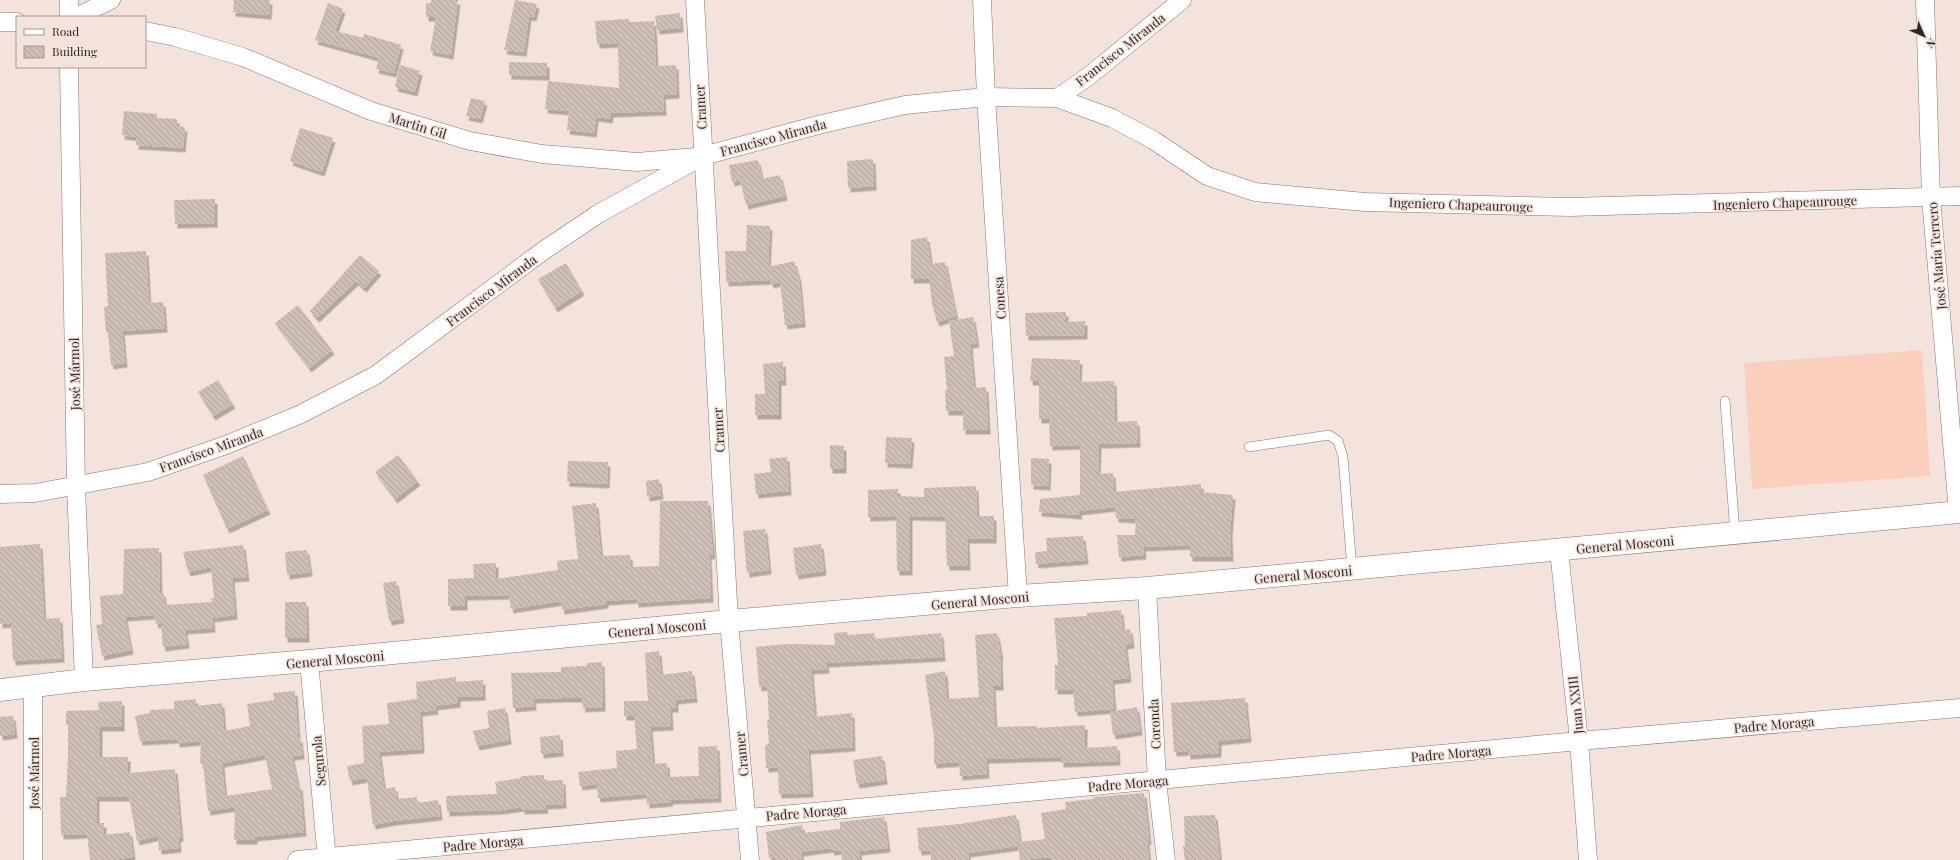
<svg xmlns="http://www.w3.org/2000/svg" width="1960" height="860" viewBox="0 0 1960 860" font-family="'Playfair Display',serif">
	<defs>
		<pattern id="building-back-hatch" width="6" height="6" patternUnits="userSpaceOnUse"><rect width="6" height="6" fill="#cebeb7"/><path d="M-1 5l2 2M0 0l6 6M5-1l2 2" fill="none" stroke="#b1a39d"/></pattern>
		<filter id="shadow"><feDropShadow dx="2.5" dy="4.5" stdDeviation="0" flood-color="#0004"/></filter>
	</defs>
	<rect width="100%" height="100%" fill="#f4e3dc"/>
	<!-- pitch -->
	<path fill="#fbcfbd" d="M1922,350L1930,476L1752,489L1744,363Z"/>
	<!-- building -->
	<g fill="url(#building-back-hatch)" fill-rule="evenodd" filter="url(#shadow)">
		<path d="M234,0H270L269,15L233,12Z"/>
		<path d="M431,0H458L451,55L430,51L436,17H426V3H431Z"/>
		<path d="M515,0L537,4L534,17L529,16L524,52L504,50Z"/>
		<path d="M328,3L343,9L335,31L363,38L364,34L401,45L394,73L376,69L379,58L315,40Z"/>
		<path d="M680,13L681,28L657,30L655,16Z"/>
		<path d="M629,19V22L654,21L656,66L676,65L677,94L663,95L664,111L611,113L610,119L596,117L594,133L567,130L569,111L545,109L548,81L619,88L618,43L597,44L595,21Z"/>
		<path d="M509,62L547,63V76L509,75Z"/>
		<path d="M400,65L420,71L415,92L395,87Z"/>
		<path d="M471,98L485,101L480,119L466,116Z"/>
		<path d="M124,111L157,114V118L177,119V126L185,127L183,148L136,145L137,137L122,135Z"/>
		<path d="M300,128L333,138L322,172L290,161Z"/>
		<path d="M873,159L874,186L848,188L847,161Z"/>
		<path d="M758,160L762,179L780,175L785,196L746,205L740,180L732,182L729,165Z"/>
		<path d="M215,199V223L175,224L174,200Z"/>
		<path d="M747,225L770,226L768,267L794,261L799,278L803,323L785,325L780,282L771,284L770,280L726,282L725,251H746Z"/>
		<path d="M927,237L931,264L945,262L956,316L937,322L932,304L929,279H911V240Z"/>
		<path d="M146,251L149,303L163,302L165,328L122,331L125,363L111,365L108,332H106L104,307L108,306L105,253Z"/>
		<path d="M360,255L379,271L364,288L356,281L317,318L310,311Z"/>
		<path d="M566,263L582,291L555,308L538,279Z"/>
		<path d="M298,305L332,350L309,368L275,323Z"/>
		<path d="M1066,312V322L1085,321V335L1026,336L1025,313Z"/>
		<path d="M973,317L977,343L970,344L974,388L986,387L988,430H963V411H946L945,390H947L944,357L954,356L949,321Z"/>
		<path d="M1032,358L1080,360L1079,382L1114,381L1115,422L1137,421L1138,443L1099,444L1098,474L1113,473L1114,492L1201,484V492L1233,495L1230,534L1231,557H1190V545L1143,547L1144,555L1119,557L1117,535H1135L1136,519L1116,518L1115,507L1079,511L1080,515L1039,512L1040,499L1080,495V445L1050,446L1049,419H1039V381H1030Z"/>
		<path d="M783,362L784,381H779V415H755V394H765L763,364Z"/>
		<path d="M218,380L233,404L213,416L198,392Z"/>
		<path d="M886,437L912,438L910,464L885,463Z"/>
		<path d="M830,445L844,446V469H830Z"/>
		<path d="M398,455L418,481L395,499L375,472Z"/>
		<path d="M243,456L268,510L227,529L203,475Z"/>
		<path d="M787,457L789,491L756,494L754,474L771,472L769,459Z"/>
		<path d="M1031,458L1049,459L1048,486L1031,485Z"/>
		<path d="M568,461L608,462L607,484L567,482Z"/>
		<path d="M659,479L661,495L647,497L646,481Z"/>
		<path d="M976,486L977,516H994V539H967L968,566H947L945,517L910,516V571H897L896,516L868,517V490L898,489V496L924,497V488Z"/>
		<path d="M660,501H708L713,555H709L711,598L636,603V599L606,601V604L562,610L561,601L511,609L509,595L465,596V606H448V579L474,578L473,564L496,563V579L558,570L557,561L578,559L572,506L596,503L601,556L630,555L631,567L659,566Z"/>
		<path d="M765,529L769,570L747,573L743,531Z"/>
		<path d="M1083,536L1086,560L1036,564L1035,552L1047,551L1046,538Z"/>
		<path d="M40,544L44,619L60,618L62,658L13,661L11,623L0,624V547Z"/>
		<path d="M821,544L824,571L796,575L793,548Z"/>
		<path d="M243,545L247,577L232,578L235,615L212,618L213,628L185,630L187,644L163,647L161,623L156,624L154,615L125,617L131,650L102,656L96,625L102,624L100,596L123,594L124,549L159,548L160,592H163L165,605L212,602L211,598H214L211,567L188,572L183,552Z"/>
		<path d="M307,550L310,572L287,575L285,552Z"/>
		<path d="M396,581L402,619L389,621L383,583Z"/>
		<path d="M285,602H306L307,638H285Z"/>
		<path d="M1121,610L1123,630L1130,629L1132,644L1125,645L1129,678L1112,680L1114,709L1075,712L1073,690H1055V665H1058L1054,618L1087,616V613Z"/>
		<path d="M847,632L848,635L874,633L875,639L941,633L943,657L826,663L827,669L811,670L815,717L852,713L853,747L808,750L811,793L779,794L778,767L766,768L765,745L769,744L767,720H769L767,686L759,687L756,647L788,644L835,645L834,633Z"/>
		<path d="M997,633L1001,656H1000L1001,686H993L995,727L1037,726V728L1085,725V748L1117,746L1118,761L1061,763V757L986,759L987,774L960,776L959,762L934,764V737L925,675L945,671L947,699L979,697L975,635Z"/>
		<path d="M659,651L661,675L692,671L695,698L676,700V708H670L671,726L650,727L653,764L667,763L668,777L699,776L698,747L717,746L719,798L670,800L671,802L647,804L646,794L598,798L597,784L580,786L578,772L617,768L616,751L637,749L634,716H624V701H648L645,653Z"/>
		<path d="M602,662L603,707L583,708L582,698H562L533,699L534,706L513,708L511,673L561,672V667L587,666V663Z"/>
		<path d="M456,677V682L483,680V696L458,697V703L435,706L436,710L420,712L422,749L379,752L384,789L395,787L397,799L417,797V803L438,800L440,816L394,821L373,825L367,778L350,781L347,766L364,763L362,726L389,724L387,703L417,699L416,682Z"/>
		<path d="M295,691L298,738H300L302,755L292,756L298,786L300,785L304,832L255,837V840H234L235,807L208,811L203,764H200L201,741L177,743V739L140,741L135,716L150,713V710L174,709V701L196,699V706L222,703L224,731L250,726L247,704L274,700L273,693ZM265,755L272,789L225,796L222,763Z"/>
		<path d="M1245,698L1249,738L1219,741V753L1188,755V751L1174,752L1171,703Z"/>
		<path d="M122,701V727H100V757H128V773L175,769L181,837L178,838L179,848L159,850L158,836L137,841L129,797H97V823H104V835L130,832L133,857L113,860H90L87,834L61,835L60,797H66L68,757V725H66V711L99,710L98,702Z"/>
		<path d="M1137,707L1140,731L1113,735L1110,712Z"/>
		<path d="M505,708L509,740L477,746L473,731L489,728L487,711Z"/>
		<path d="M13,716L15,734L0,736V717Z"/>
		<path d="M560,735L561,752L541,754L540,737Z"/>
		<path d="M882,756L885,780L857,784L853,760Z"/>
		<path d="M544,775V781L563,780L564,804L545,805L546,809L522,810V807L501,810L447,812L446,796L497,794L495,782L521,778V776Z"/>
		<path d="M1144,793L1149,840L1147,841L1149,860H1051V857L1020,860L1018,846L968,853L969,860H931L930,850L919,851L917,828L960,824L1016,815L1020,842L1045,839L1041,813L1066,809L1065,802L1093,799L1094,797Z"/>
		<path d="M1215,815L1220,860H1185L1183,846H1185L1184,816Z"/>
		<path d="M884,817L888,848L859,851L860,859L842,860L841,850L832,851L831,848L801,852L802,860H774V857L769,858L766,832L802,825L803,833L840,829V822Z"/>
	</g>
	<g fill="none" stroke-linecap="round" stroke-linejoin="round">
		<!-- service casing -->
		<g stroke="#84756f" stroke-width="10">
			<g id="service">
				<path d="M1725,401L1735,533"/>
				<path d="M1249,447L1329,435L1338,441L1343,457L1352,569"/>
			</g>
		</g>
		<!-- minor casing -->
		<g stroke="#84756f" stroke-width="19">
			<g id="minor">
				<path d="M69,0V17"/>
				<path d="M695,0L729,621L750,860"/>
				<path d="M982,0L986,97L1018,596"/>
				<path d="M1925,0L1931,198L1958,512"/>
				<path d="M76,17L111,0"/>
				<path d="M0,22H17"/>
				<path d="M145,31L175,37L243,57L371,111L470,141L542,154L637,162L696,157"/>
				<path d="M69,67L76,487L84,680"/>
				<path d="M1057,98L1089,76L1182,0"/>
				<path d="M0,494L35,493L148,472L226,445L301,414L376,375L543,251L598,214L703,156L822,124L905,105L986,97L1057,98L1112,118L1153,140L1207,176L1255,192L1287,195L1365,202L1570,207L1960,196"/>
				<path d="M1559,550L1579,741L1588,860"/>
				<path d="M1147,588L1157,781L1166,860"/>
				<path d="M309,661L327,860"/>
				<path d="M33,687V860"/>
				<path d="M297,860L1579,741L1960,708"/>
			</g>
		</g>
		<!-- tertiary casing -->
		<g stroke="#84756f" stroke-width="23">
			<path id="tertiary" d="M0,690L84,680L309,661L729,621L1018,596L1147,588L1960,512"/>
		</g>
		<!-- service -->
		<use href="#service" stroke="#fff" stroke-width="9"/>
		<!-- minor -->
		<use href="#minor" stroke="#fff" stroke-width="18"/>
		<!-- tertiary -->
		<use href="#tertiary" stroke="#fff" stroke-width="22"/>
	</g>
	<g text-anchor="middle" dominant-baseline="central" stroke-width="3" stroke-linejoin="round" paint-order="stroke">
		<!-- street labels -->
		<g font-size="13" fill="#2f2826" stroke="#f4e3dc">
			<text transform="translate(1120 49) rotate(-38)">Francisco Miranda</text>
			<text transform="translate(700 107) rotate(-93)">Cramer</text>
			<text transform="translate(418 125) rotate(17)">Martin Gil</text>
			<text transform="translate(773 137) rotate(-15)">Francisco Miranda</text>
			<text transform="translate(1785 202) rotate(-2)">Ingeniero Chapeaurouge</text>
			<text transform="translate(1461 204) rotate(2)">Ingeniero Chapeaurouge</text>
			<text transform="translate(1936 256) rotate(-95)">José María Terrero</text>
			<text transform="translate(491 290) rotate(-37)">Francisco Miranda</text>
			<text transform="translate(999 298) rotate(-94)">Conesa</text>
			<text transform="translate(74 374) rotate(-91)">José Mármol</text>
			<text transform="translate(718 430) rotate(-93)">Cramer</text>
			<text transform="translate(211 449) rotate(-20)">Francisco Miranda</text>
			<text transform="translate(1625 544) rotate(-5)">General Mosconi</text>
			<text transform="translate(1303 574) rotate(-5)">General Mosconi</text>
			<text transform="translate(980 600) rotate(-5)">General Mosconi</text>
			<text transform="translate(657 628) rotate(-5)">General Mosconi</text>
			<text transform="translate(335 659) rotate(-5)">General Mosconi</text>
			<text transform="translate(1575 705) rotate(-96)">Juan XXIII</text>
			<text transform="translate(1154 724) rotate(-93)">Coronda</text>
			<text transform="translate(1774 724) rotate(-5)">Padre Moraga</text>
			<text transform="translate(1451 753) rotate(-5)">Padre Moraga</text>
			<text transform="translate(741 754) rotate(-95)">Cramer</text>
			<text transform="translate(318 761) rotate(-95)">Segurola</text>
			<text transform="translate(33 773) rotate(-90)">José Mármol</text>
			<text transform="translate(1128 783) rotate(-5)">Padre Moraga</text>
			<text transform="translate(806 812) rotate(-5)">Padre Moraga</text>
			<text transform="translate(483 843) rotate(-5)">Padre Moraga</text>
		</g>
	</g>
	<!-- legend -->
	<rect x="16" y="16" width="130" height="52" fill="#f4e3dc" stroke="#a59893"/>
	<rect x="24" y="29" width="20" height="6" fill="#ffffff" stroke="#a59893"/>
	<text x="52" y="36" font-size="12" fill="#2f2826">Road</text>
	<rect x="24" y="46" width="20" height="12" fill="url(#building-back-hatch)" stroke="#a59893"/>
	<text x="52" y="56" font-size="12" fill="#2f2826">Building</text>
	<!-- north arrow -->
	<g transform="translate(1924 36) rotate(135)" stroke="#f4e3dc" stroke-width="3" paint-order="stroke">
	<path d="M0-3L7 15L0 10L-7 15Z" fill="#2f2826"/>
	<text y="-6" font-size="11" font-weight="bold" text-anchor="middle" fill="#2f2826">N</text>
	</g>
</svg>
